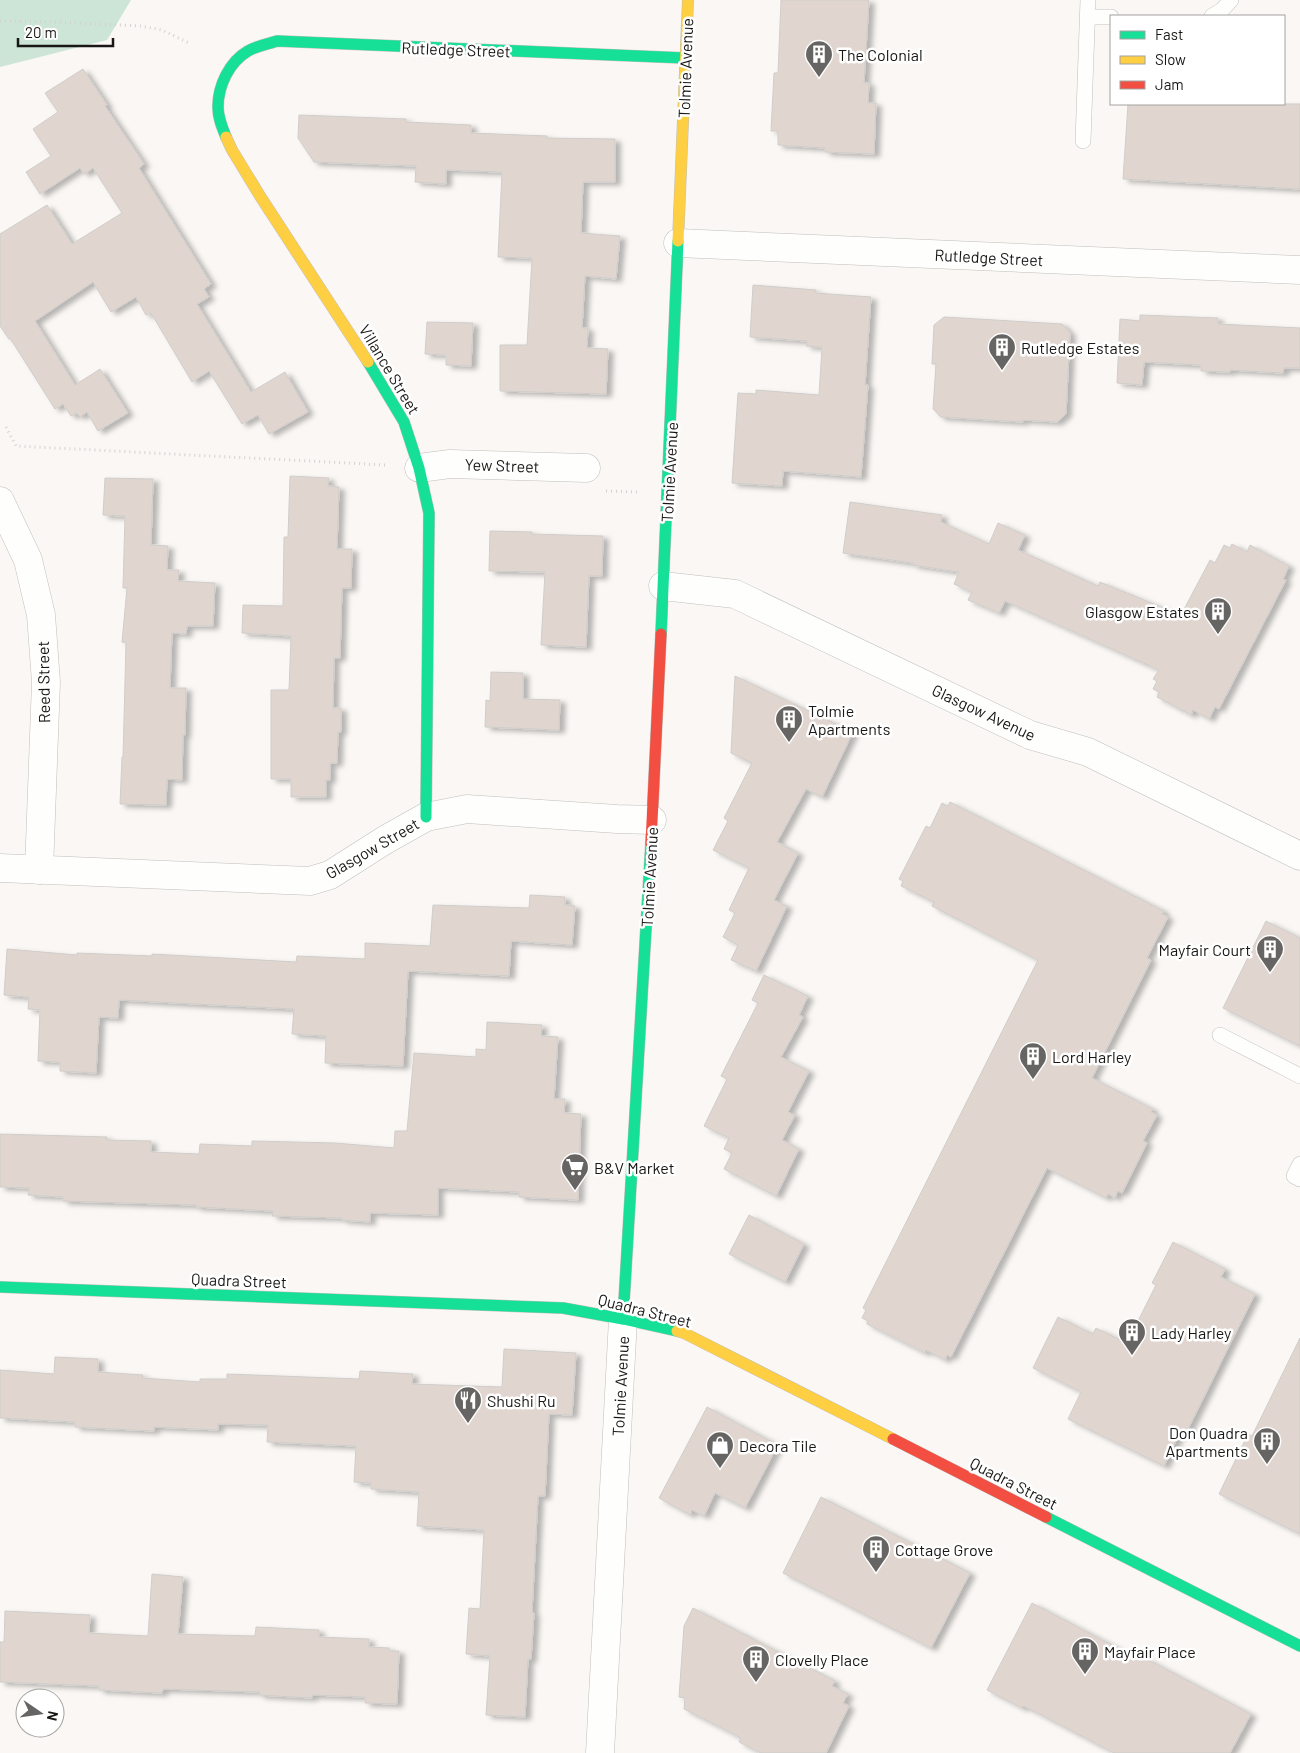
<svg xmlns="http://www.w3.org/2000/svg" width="1300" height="1753" viewBox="0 0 1300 1753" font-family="Barlow,sans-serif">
	<defs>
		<filter id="shadow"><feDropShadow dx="5.5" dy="3" stdDeviation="2.5" flood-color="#0004"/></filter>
	</defs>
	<rect width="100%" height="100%" fill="#faf7f4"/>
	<!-- green -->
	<path fill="#cce5d6" d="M0,0H131L107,40L0,67Z"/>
	<!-- building -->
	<g fill="#e0d6cf" stroke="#cfcdca" filter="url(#shadow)">
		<path d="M781,0H869L864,83H869L868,103H876L874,154L825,152V148L778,145V131H771L774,73H778Z"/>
		<path d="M83,69L107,105L105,106L144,164L139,168L211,284L204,289L209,297L197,304L251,392L285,372L308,412L269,434L258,415L242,424L209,371L192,382L151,313L146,315L136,297L111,312L93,282L35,321L75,385L100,369L128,413L98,431L87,412L80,417L77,413L71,416L63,404L55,409L10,338L9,339L0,326V234L47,205L72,244L122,213L93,168L84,174L80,168L40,194L26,172L51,156L33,129L58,112L45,93Z"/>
		<path d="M1128,104H1300V189L1123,179Z"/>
		<path d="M299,115L406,119V122L471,125V133L547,136V138L615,139V182H583L581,233L620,236L616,279L585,276L582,328H588L587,348L608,349L606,394L500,391V345H527L532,258L498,257L502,172L446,170V184L415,182L416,166L314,162L298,138Z"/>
		<path d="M753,285L816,290V293L871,297L865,385H868L861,477L783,471L782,486L732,483L738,393L756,394V390L819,395L822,347L806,346L807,341L750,337Z"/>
		<path d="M1140,315L1218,318V324L1300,328V368H1284L1283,373L1230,370V372L1201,371V365L1144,362L1142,385L1117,383L1120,319L1140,321Z"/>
		<path d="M944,317L1062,324L1070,333L1066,414L1057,422L1023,420V422L941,417L933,409L936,364H932L934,325Z"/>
		<path d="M427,322L473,323L471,366L446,365V355L425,354Z"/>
		<path d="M290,476L329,478L328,486L339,487L337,549H352L351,588H342L340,658H334L333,708H341V732H338L337,763H330V780H326V797H291V779H271V690H289L291,636L242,633L243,605L283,606L284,537H288Z"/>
		<path d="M105,478L153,479L151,545L168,546L167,570H179L178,581L215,583L213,626H187L186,634L172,633L170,688H186L185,735H183L182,780L167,779L166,805L120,804L122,757H123L126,643L122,642L127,588H123L125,516L103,515Z"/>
		<path d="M850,502L942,515L941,522L989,544L998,523L1025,535L1018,550L1098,586L1100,582L1181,615L1210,560L1215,563L1224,545L1230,548L1232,544L1247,552L1250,545L1289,566L1283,579L1286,580L1219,709L1215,707L1209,719L1193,710L1191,715L1157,697L1159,692L1153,689L1157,681L1153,679L1159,670L1005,601L999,613L968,600L972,592L954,584L959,572L913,565V563L843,553Z"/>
		<path d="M490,531L532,532V534L603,536L602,576H589L586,647L541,645L545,572L489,571Z"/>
		<path d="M491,672L523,673V699L560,700L559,730L485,727L486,700L490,701Z"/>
		<path d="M735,676L853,732L822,797L806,789L777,842L798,853L774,900L787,906L756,971L731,960L738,945L723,937L735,913L729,910L749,868L713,850L728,821L724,818L752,763L731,753Z"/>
		<path d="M950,802L1164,911L1162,914L1168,917L1147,958L1151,960L1092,1078L1153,1109L1151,1112L1157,1115L1143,1141L1147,1143L1122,1193L1118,1191L1115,1198L1108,1194L1106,1198L1047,1168L951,1357L947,1355L945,1360L926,1350L925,1353L867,1324L868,1321L862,1318L866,1310L863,1308L1038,960L932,906L934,902L901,886L903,881L899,879L926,826L930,828L942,803L948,806Z"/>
		<path d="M530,895L565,897V905L575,906L572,945L511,941L509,976L408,971L403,1066L325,1063L326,1036L292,1034L294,1009L119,1000L118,1018L99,1017L96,1073L60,1071V1062L38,1061L40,1010L28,1009L29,997L4,995L7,949L77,955V953L152,956V954L296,962L297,956L365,959V943L430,946L433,905L529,908Z"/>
		<path d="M1266,921L1300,938V1046L1223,1008Z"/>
		<path d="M764,975L808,996L799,1015L803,1017L781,1057L809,1071L788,1112L795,1115L782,1140L799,1149L776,1196L724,1169L732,1153L724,1149L729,1138L704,1126L727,1079L721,1076L758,1003L752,1000Z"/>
		<path d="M487,1022L542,1025L541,1036L558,1037L554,1099H565L564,1113L581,1114L578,1200L519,1197V1192L438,1188V1215L370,1213V1222L342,1220V1218L272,1216L273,1211L196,1207V1205L63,1201V1197L28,1195L29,1188L0,1187V1134L107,1137V1140L151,1141V1152L199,1154L200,1144L252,1146V1141L335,1143L394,1148L395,1131H407L414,1053L476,1057V1049L486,1050Z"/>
		<path d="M749,1215L804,1244L785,1282L729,1254Z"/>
		<path d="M1173,1242L1225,1269L1221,1277L1255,1294L1185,1435L1180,1432L1164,1466L1068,1419L1081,1392L1033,1368L1058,1317L1093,1334L1096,1328L1127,1343L1156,1285L1152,1283Z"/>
		<path d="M1300,1338V1534L1219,1494L1248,1434L1252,1436Z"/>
		<path d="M504,1349L576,1353L572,1415L549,1414L545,1496H538L532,1612L534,1613L531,1659H528L525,1717L486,1715L490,1656L466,1654L469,1608L480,1609L484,1530L417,1526L419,1492L371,1489V1483L354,1482L356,1446L267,1442L268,1425L218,1424V1430L154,1427V1431L75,1427V1422L0,1418V1370L54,1374L55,1357L98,1359V1372L143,1375L142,1378L200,1382V1379H227V1374L359,1379L360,1371L413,1374L412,1384L502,1387Z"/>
		<path d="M707,1407L778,1445L745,1508L715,1493L704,1516L692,1510L690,1515L659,1498Z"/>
		<path d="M821,1497L970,1573L931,1648L783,1573Z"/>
		<path d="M152,1574L183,1577L178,1634L255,1636L256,1627L319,1630V1637L369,1639V1647L389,1648V1651H399L397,1704L365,1703V1697L312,1695V1698L259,1695L260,1692L163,1689L162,1693L99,1690V1686L0,1682V1642H4L5,1611L90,1615L89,1633L148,1636Z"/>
		<path d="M1032,1603L1143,1661L1145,1658L1251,1714L1230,1753H1114L1024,1706L1022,1708L987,1690Z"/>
		<path d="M693,1608L835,1681L832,1686L848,1694L843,1703L849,1706L826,1753H761L739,1742L741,1738L684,1709L685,1698L679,1697L684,1626Z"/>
	</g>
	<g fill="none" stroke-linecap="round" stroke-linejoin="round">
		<!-- lane casing -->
		<g stroke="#c1bfbc" stroke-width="16">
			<g id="lane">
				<path d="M1212,16L1222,10L1231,0"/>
				<path d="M1088,17H1111"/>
				<path d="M1083,141L1088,0"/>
				<path d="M1220,1035L1300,1076"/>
				<path d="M1300,1164L1294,1176L1300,1179"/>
			</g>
		</g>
		<!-- street casing -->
		<g stroke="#c1bfbc" stroke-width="29">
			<g id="street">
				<path d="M678,243L1300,270"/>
				<path d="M419,468L450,464L586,468"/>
				<path d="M0,501L28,560L41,615L46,682L39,870"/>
				<path d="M663,586L735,594L1030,735L1088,752L1300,856"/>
				<path d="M0,868L310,881L330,875L385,840L426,817L467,809L617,819L652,820"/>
				<path d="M600,1753L623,1319"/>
			</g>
		</g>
		<!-- fast casing -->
		<g stroke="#c1bfbc" stroke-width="12">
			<g id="fast">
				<path d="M226,137C222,127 218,118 218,107C218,86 229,62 248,51C256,46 268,44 277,41L685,58"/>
				<path d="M368,362L404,422L419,468L429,513L426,817"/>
				<path d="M661,634L678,241"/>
				<path d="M0,1287L563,1308L623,1319L677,1331"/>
				<path d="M623,1319L651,843"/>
				<path d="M1046,1517L1300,1646"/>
			</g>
		</g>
		<!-- slow casing -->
		<g stroke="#c1bfbc" stroke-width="12">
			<g id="slow">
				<path d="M226,137L232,150L260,196L368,362"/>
				<path d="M678,241L688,0"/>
				<path d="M677,1331L684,1333L893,1439"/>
			</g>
		</g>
		<!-- jam casing -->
		<g stroke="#c1bfbc" stroke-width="12">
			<g id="jam">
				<path d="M651,843L661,634"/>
				<path d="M893,1439L1046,1517"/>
			</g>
		</g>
		<!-- path -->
		<g stroke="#d3d2d2" stroke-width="3" stroke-dasharray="1 4" stroke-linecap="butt">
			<path d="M0,21L57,22L141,26L162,30L191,44"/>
			<path d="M6,427L16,446L386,465"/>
			<path d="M606,491L637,492"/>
		</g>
		<!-- lane -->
		<use href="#lane" stroke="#fefefd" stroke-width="15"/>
		<!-- street -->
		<use href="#street" stroke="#fefefd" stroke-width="28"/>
		<!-- fast -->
		<use href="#fast" stroke="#16e098" stroke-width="11"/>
		<!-- slow -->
		<use href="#slow" stroke="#ffcf43" stroke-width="11"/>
		<!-- jam -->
		<use href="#jam" stroke="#f24e42" stroke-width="11"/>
	</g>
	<!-- icons -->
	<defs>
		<g id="building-pin" transform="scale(1.4375)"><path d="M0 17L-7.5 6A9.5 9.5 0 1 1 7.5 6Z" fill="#676563" stroke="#fff"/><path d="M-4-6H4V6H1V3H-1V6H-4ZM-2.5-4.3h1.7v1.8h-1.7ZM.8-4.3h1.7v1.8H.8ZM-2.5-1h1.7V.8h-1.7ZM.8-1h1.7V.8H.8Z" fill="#fff"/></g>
		<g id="supermarket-pin" transform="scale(1.4375)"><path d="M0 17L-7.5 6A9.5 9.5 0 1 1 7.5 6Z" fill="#676563" stroke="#fff"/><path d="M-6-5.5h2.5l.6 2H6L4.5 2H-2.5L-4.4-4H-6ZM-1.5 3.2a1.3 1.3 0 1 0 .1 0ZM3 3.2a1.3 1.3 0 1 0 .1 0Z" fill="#fff"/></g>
		<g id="restaurant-pin" transform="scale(1.4375)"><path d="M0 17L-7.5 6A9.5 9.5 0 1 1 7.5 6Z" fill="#676563" stroke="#fff"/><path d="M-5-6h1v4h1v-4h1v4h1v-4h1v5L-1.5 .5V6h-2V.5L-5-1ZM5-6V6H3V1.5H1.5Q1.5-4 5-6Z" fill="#fff"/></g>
		<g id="shop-pin" transform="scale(1.4375)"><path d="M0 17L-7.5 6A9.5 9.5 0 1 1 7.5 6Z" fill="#676563" stroke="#fff"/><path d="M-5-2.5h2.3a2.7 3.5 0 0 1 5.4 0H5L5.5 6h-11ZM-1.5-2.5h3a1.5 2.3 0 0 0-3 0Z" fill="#fff"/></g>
	</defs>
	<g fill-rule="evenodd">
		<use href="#building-pin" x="819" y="54"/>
		<use href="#building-pin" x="1002" y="347"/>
		<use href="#building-pin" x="1218" y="611"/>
		<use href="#building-pin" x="789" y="719"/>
		<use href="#building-pin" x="1270" y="949"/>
		<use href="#building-pin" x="1033" y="1056"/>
		<use href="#supermarket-pin" x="575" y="1167"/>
		<use href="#building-pin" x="1132" y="1332"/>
		<use href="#restaurant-pin" x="468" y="1400"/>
		<use href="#building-pin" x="1267" y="1441"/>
		<use href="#shop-pin" x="720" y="1445"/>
		<use href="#building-pin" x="876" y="1549"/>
		<use href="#building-pin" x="1085" y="1651"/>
		<use href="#building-pin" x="756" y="1659"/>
	</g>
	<g text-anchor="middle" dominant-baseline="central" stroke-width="5" stroke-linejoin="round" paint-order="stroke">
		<!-- street labels -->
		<g font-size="16" fill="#181715" stroke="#fff">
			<text transform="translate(456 49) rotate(2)">Rutledge Street</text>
			<text transform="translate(685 68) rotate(-88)">Tolmie Avenue</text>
			<text transform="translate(989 257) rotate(3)">Rutledge Street</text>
			<text transform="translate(390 369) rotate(59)">Villance Street</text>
			<text transform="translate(502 465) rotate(2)">Yew Street</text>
			<text transform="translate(669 472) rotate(-87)">Tolmie Avenue</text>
			<text transform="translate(43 682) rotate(-91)">Reed Street</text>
			<text transform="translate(984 712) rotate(25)">Glasgow Avenue</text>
			<text transform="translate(372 848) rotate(-30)">Glasgow Street</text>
			<text transform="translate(649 877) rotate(-87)">Tolmie Avenue</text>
			<text transform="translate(239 1280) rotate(2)">Quadra Street</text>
			<text transform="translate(645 1310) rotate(14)">Quadra Street</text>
			<text transform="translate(620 1386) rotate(-87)">Tolmie Avenue</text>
			<text transform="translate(1014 1483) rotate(27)">Quadra Street</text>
		</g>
		<!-- poi labels -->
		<g font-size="16" fill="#181715" stroke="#fff" text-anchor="start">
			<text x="838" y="54">The Colonial</text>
			<text x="1021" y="347">Rutledge Estates</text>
			<text x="1199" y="611" text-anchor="end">Glasgow Estates</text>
			<text x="808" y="710">Tolmie<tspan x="808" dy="18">Apartments</tspan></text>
			<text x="1251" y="949" text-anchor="end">Mayfair Court</text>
			<text x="1052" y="1056">Lord Harley</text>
			<text x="594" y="1167">B&amp;V Market</text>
			<text x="1151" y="1332">Lady Harley</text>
			<text x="487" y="1400">Shushi Ru</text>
			<text x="1248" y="1432" text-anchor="end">Don Quadra<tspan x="1248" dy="18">Apartments</tspan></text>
			<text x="739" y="1445">Decora Tile</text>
			<text x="895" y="1549">Cottage Grove</text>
			<text x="1104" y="1651">Mayfair Place</text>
			<text x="775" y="1659">Clovelly Place</text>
		</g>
	</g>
	<!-- legend -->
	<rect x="1110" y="15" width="175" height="90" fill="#ffffff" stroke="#a3a2a1"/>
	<rect x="1120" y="31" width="25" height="8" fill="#16e098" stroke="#a3a2a1"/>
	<text x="1155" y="40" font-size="15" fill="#181715">Fast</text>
	<rect x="1120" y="56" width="25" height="8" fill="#ffcf43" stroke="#a3a2a1"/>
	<text x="1155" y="65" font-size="15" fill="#181715">Slow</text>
	<rect x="1120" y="81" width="25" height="8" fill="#f24e42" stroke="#a3a2a1"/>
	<text x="1155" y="90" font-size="15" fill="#181715">Jam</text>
	<!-- north arrow -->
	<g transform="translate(40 1713) rotate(103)"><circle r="24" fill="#ffffff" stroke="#a3a2a1"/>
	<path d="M0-4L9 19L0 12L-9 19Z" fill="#676563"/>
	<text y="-8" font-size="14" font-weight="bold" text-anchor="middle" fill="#181715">N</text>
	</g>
	<!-- scale -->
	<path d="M18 38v8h95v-8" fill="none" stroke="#181715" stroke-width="2.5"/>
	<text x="25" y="38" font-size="15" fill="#181715" stroke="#ffffff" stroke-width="4" paint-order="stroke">20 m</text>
</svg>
